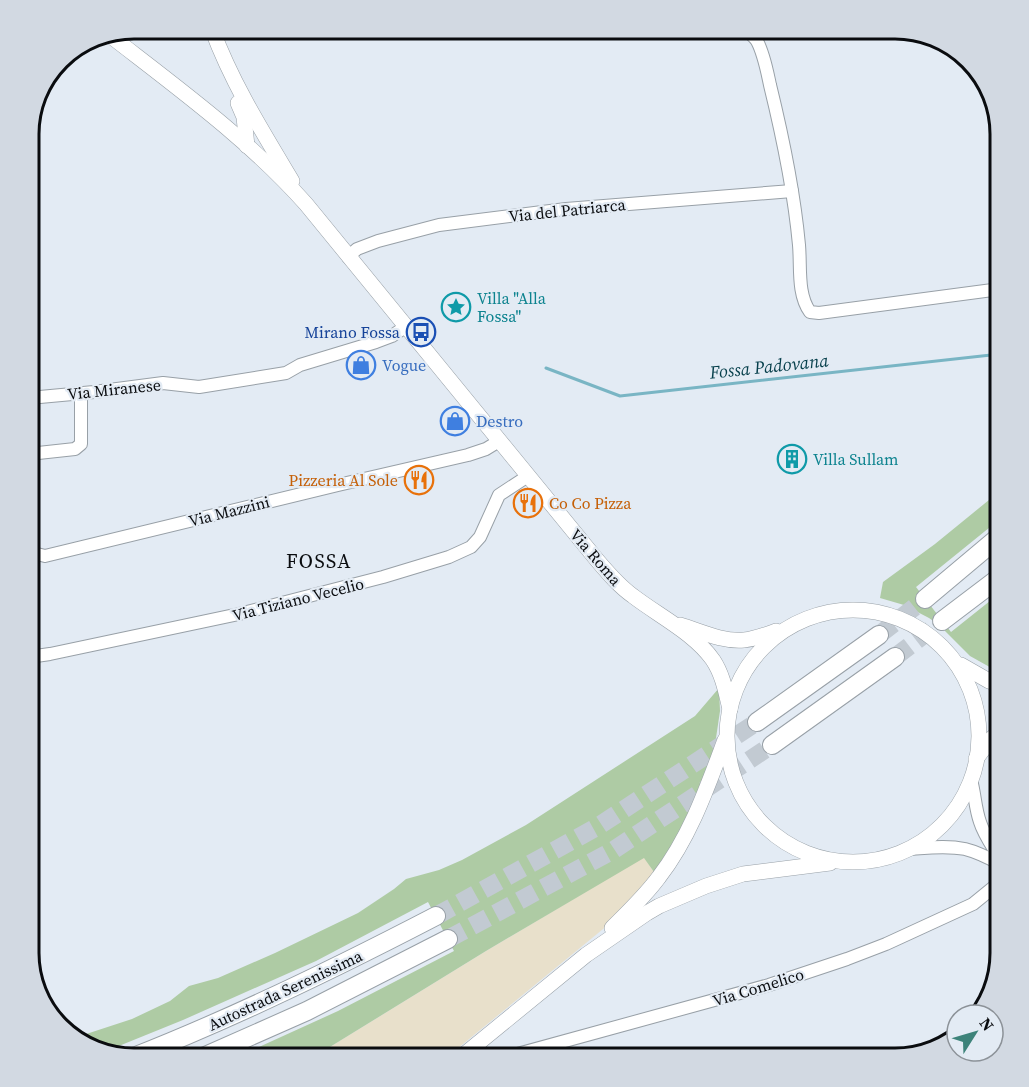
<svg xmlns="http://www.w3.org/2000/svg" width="1029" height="1087" viewBox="0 0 1029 1087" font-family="'Source Serif 4',serif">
	<rect width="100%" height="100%" fill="#e3ebf4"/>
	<!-- commercial -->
	<path fill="#e8e0cb" d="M644,857L654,872L608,925L446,1058H325V1050L486,951Z"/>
	<!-- industrial -->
	<path fill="#f2d9e1" d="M813,1047V1058H774Z"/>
	<!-- green -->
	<g fill="#aecba4">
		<path d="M1000,491V519L916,587L951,632L1000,593V650L995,663V670L970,656L939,625L929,618L904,605L880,598L883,582L935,544Z"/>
		<path d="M719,688L720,711L716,738L708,771L688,820L654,872L644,858L486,951L325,1050V1058H235L338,1011L454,951L428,902L316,961L183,1020L104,1052L88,1048L74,1038L132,1019L170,1001L189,986L218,978L275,953L358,913L394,889L406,879L439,870L462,860L526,825L695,716Z"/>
	</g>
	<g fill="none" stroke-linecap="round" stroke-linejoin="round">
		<!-- stream -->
		<path stroke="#79b5c4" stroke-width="3" d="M546,368L620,396L1000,354"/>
		<!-- highway-tunnel -->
		<g stroke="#c2cad2" stroke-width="18" stroke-dasharray="18 9" stroke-linecap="butt">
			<path d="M879,635L925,599"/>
			<path d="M895,657L942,621"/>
			<path d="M436,916L597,827L757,722"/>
			<path d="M448,939L612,851L772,745"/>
		</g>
		<!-- minor casing -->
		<g stroke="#98a0a7" stroke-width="14">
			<g id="minor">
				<path d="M743,29C748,32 754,36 757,41C764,54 767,71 770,85C783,138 794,191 799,245C801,267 797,294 810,312L819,313L1000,289"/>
				<path d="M348,257L357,249L378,241L439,225L566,209L792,191"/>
				<path d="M29,398L94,392L163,383L199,387L286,373L300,365L376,342L392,336L405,327"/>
				<path d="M29,454L75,449L81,444V393"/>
				<path d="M29,547L37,554L45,556L338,485L468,455L486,449L499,441"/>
				<path d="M29,657L50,654L239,614L383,577L449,557L471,547L480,537L499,495L528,476"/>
				<path d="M971,780C975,794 975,808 980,822C984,835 993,847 1000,859"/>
				<path d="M908,849C926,848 946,845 965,849C977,852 989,858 1000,864"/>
				<path d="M475,1046L490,1058"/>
				<path d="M503,1058L769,985L847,959L886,944L973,904L1000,882"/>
			</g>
		</g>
		<!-- major casing -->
		<g stroke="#98a0a7" stroke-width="16">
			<g id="major">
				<path d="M212,29C232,83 262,131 292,181"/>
				<path d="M112,37C179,89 249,140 306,204L597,560C608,573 619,586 633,596C659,616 694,633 713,660C723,675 726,693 730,709"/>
				<path d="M238,103L244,117L247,146"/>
				<circle cx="853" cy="736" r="126"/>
				<path d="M680,625C700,631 722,642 744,640C755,639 765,635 776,631"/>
				<path d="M961,665L989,681L1000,685"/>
				<path d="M976,759L991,739L1000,731"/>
				<path d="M612,928C628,912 645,896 659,877C690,837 707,788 725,740"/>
				<path d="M460,1058L586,955L647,913L659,906L706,886L743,874L830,863"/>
			</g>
		</g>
		<!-- highway casing -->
		<g stroke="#98a0a7" stroke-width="20">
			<g id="highway">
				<path d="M925,599L1000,536"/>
				<path d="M942,621L1000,577"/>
				<path d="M757,722L879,635"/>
				<path d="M772,745L895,657"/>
				<path d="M131,1058C236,1017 336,968 436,916"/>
				<path d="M201,1058L307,1011L448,939"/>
			</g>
		</g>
		<!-- minor -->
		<use href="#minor" stroke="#fff" stroke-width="12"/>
		<!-- major -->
		<use href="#major" stroke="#fff" stroke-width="15"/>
		<!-- highway -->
		<use href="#highway" stroke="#fff" stroke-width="18"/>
	</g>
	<!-- icons -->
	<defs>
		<g id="sight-ring" transform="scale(1.5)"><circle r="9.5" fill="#e3ebf4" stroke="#0f9aa8" stroke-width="1.5"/><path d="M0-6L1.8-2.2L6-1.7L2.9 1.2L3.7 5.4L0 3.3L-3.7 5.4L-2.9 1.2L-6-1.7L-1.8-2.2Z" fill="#0f9aa8"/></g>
		<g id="bus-ring" transform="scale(1.5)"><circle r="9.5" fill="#e3ebf4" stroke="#1a4fb4" stroke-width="1.5"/><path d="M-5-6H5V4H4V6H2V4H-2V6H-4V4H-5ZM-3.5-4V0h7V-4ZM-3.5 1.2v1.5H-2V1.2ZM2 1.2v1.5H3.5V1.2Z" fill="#1a4fb4"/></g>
		<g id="shop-ring" transform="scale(1.5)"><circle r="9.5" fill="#e3ebf4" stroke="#3f7fe0" stroke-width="1.5"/><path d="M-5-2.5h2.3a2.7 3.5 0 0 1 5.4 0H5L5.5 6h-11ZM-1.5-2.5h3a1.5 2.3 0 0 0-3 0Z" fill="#3f7fe0"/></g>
		<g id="building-ring" transform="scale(1.5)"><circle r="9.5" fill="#e3ebf4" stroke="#0f9aa8" stroke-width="1.5"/><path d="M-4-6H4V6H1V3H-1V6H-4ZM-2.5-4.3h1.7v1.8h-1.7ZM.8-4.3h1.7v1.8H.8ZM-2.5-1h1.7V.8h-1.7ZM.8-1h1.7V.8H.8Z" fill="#0f9aa8"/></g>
		<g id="restaurant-ring" transform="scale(1.5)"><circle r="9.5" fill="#e3ebf4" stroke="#e8710a" stroke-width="1.5"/><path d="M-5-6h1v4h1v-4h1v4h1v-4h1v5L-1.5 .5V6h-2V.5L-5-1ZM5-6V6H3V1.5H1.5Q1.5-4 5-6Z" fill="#e8710a"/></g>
	</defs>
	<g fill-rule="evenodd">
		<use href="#sight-ring" x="456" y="307"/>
		<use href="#bus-ring" x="421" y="332"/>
		<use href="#shop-ring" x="361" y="365"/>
		<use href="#shop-ring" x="455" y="421"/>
		<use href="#building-ring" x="792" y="459"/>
		<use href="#restaurant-ring" x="419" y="480"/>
		<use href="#restaurant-ring" x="528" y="503"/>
	</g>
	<g text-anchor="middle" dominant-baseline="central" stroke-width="4.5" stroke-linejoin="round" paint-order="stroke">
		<!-- street labels -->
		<g font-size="16" fill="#0a0c0f" stroke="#e3ebf4">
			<text transform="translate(567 210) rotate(-6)">Via del Patriarca</text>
			<text transform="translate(114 389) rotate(-6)">Via Miranese</text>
			<text transform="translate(229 511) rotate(-14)">Via Mazzini</text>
			<text transform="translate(596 557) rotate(49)">Via Roma</text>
			<text transform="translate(298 599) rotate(-14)">Via Tiziano Vecelio</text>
			<text transform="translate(758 987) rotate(-17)">Via Comelico</text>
			<text transform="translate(285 990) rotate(-25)">Autostrada Serenissima</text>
		</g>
		<!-- culture labels -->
		<g font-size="16" fill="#0d838f" stroke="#e3ebf4" text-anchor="start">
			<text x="477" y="298">Villa "Alla<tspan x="477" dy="18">Fossa"</tspan></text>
			<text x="813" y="459">Villa Sullam</text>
		</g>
		<!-- transit labels -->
		<g font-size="16" fill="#164399" stroke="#e3ebf4" text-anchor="end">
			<text x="400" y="332">Mirano Fossa</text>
		</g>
		<!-- shop labels -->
		<g font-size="16" fill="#366cbe" stroke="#e3ebf4" text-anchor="start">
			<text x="382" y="365">Vogue</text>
			<text x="476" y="421">Destro</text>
		</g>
		<!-- food labels -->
		<g font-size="16" fill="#c56008" stroke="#e3ebf4" text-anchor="end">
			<text x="398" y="480">Pizzeria Al Sole</text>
			<text x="549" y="503" text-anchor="start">Co Co Pizza</text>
		</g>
		<!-- water labels -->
		<g font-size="18" font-style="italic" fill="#063f4b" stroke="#e3ebf4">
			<text transform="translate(769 366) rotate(-6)">Fossa Padovana</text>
		</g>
		<!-- quarter labels -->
		<g font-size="20" letter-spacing="1.5" fill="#0a0c0f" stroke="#e3ebf4">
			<text x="319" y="561">FOSSA</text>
		</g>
	</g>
	<!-- crop -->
	<path d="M0 0H1029V1087H0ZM134 39H895A95 95 0 0 1 990 134V953A95 95 0 0 1 895 1048H134A95 95 0 0 1 39 953V134A95 95 0 0 1 134 39Z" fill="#d2d9e2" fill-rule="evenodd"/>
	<path fill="none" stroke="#0a0c0f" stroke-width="3" d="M134 39H895A95 95 0 0 1 990 134V953A95 95 0 0 1 895 1048H134A95 95 0 0 1 39 953V134A95 95 0 0 1 134 39Z"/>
	<!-- north arrow -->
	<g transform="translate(975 1033) rotate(53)"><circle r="28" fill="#e3ebf4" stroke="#8c9298" stroke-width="1.5"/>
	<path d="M0-4.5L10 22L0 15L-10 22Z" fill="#3d837a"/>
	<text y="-9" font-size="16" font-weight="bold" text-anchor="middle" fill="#0a0c0f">N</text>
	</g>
</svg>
